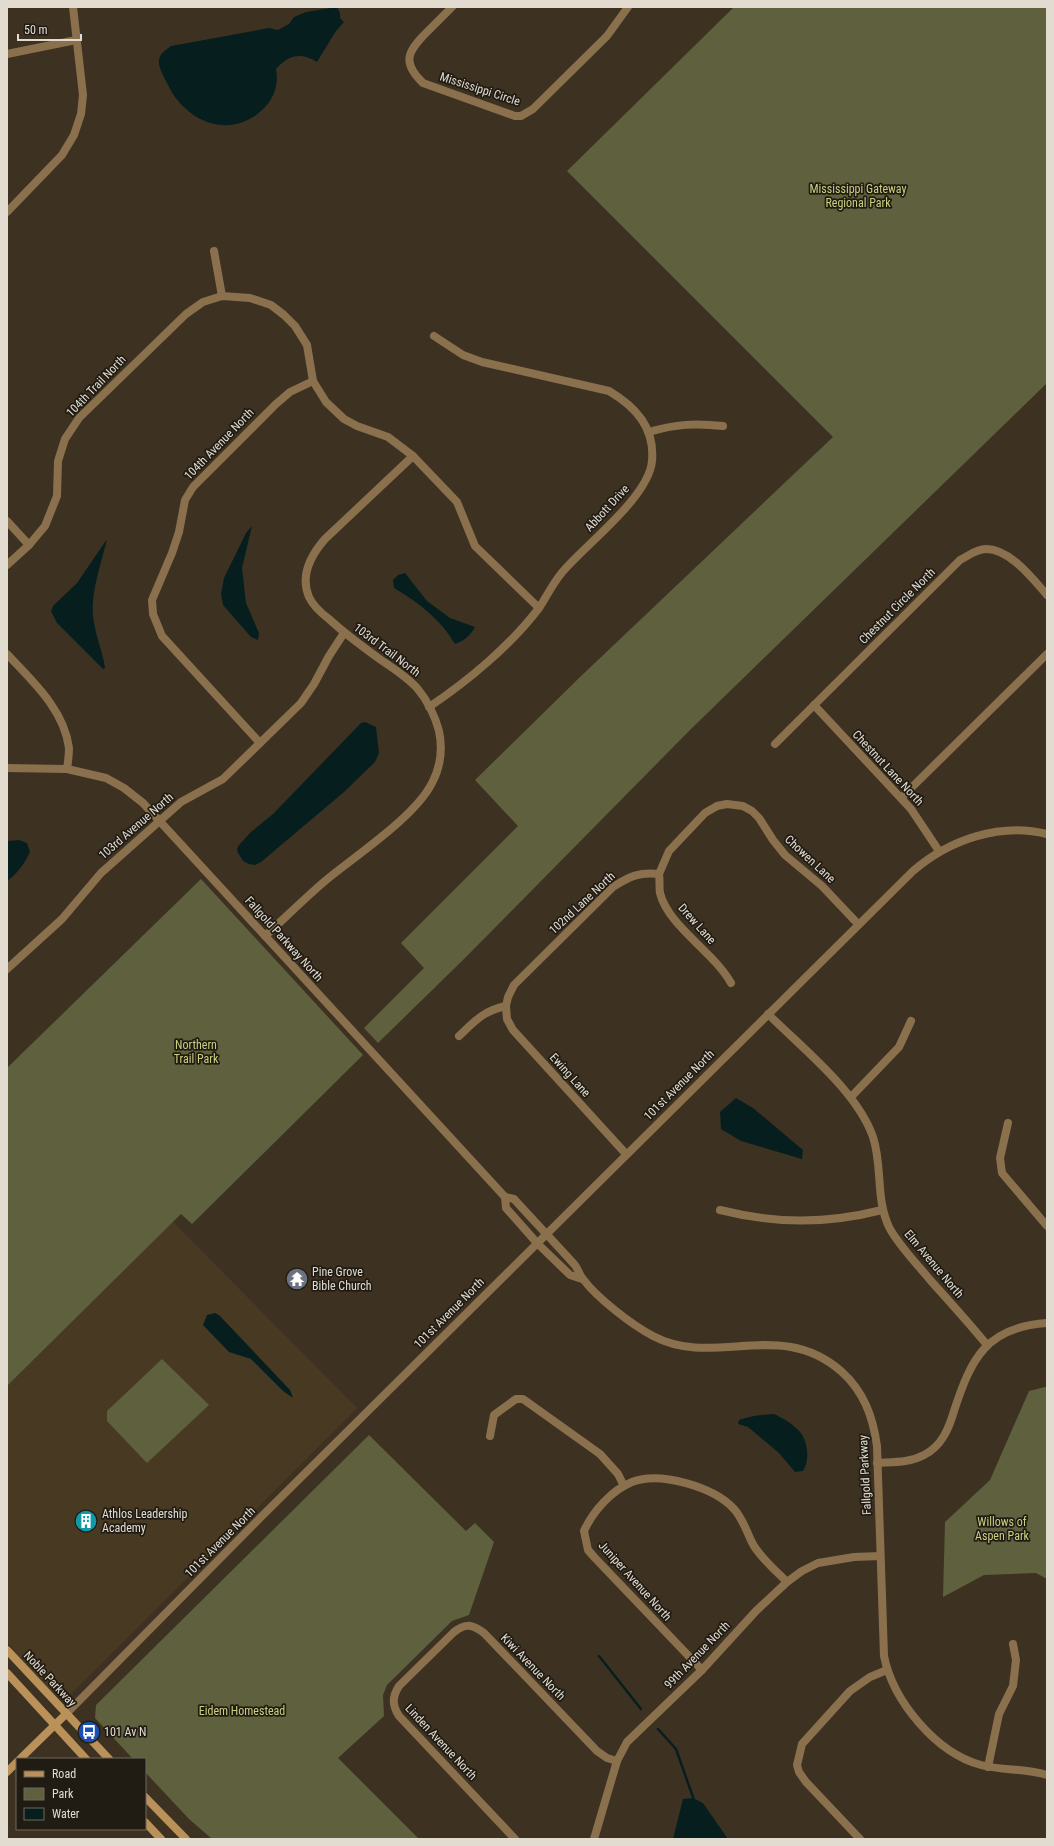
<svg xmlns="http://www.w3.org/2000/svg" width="1054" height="1846" viewBox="0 0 1054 1846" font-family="'Roboto Condensed',sans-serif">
	<rect width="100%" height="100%" fill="#3d3221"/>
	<!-- built -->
	<path fill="#483a22" d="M173,1222L357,1408L71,1694L60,1695L48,1690L7,1642V1386Z"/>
	<!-- green -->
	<g fill="#5e603e">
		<path d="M734,7H1047V383L690,730L464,959L378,1043L364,1028L424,968L401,943L518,826L475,780L579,678L833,437L567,171Z"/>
		<path d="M201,879L363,1055L192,1224L181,1214L7,1386V1068Z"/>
		<path d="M162,1359L209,1405L147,1463L107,1421V1411Z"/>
		<path d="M1045,1387H1047V1579L1036,1573L984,1575L943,1597L945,1522L990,1480L1029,1391Z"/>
		<path d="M369,1435L466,1531L475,1523L494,1542L469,1615L452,1621L387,1685L383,1695L384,1716L338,1758L419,1839H212L189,1819L145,1772V1759H133L95,1718L96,1705Z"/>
	</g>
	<!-- water -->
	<g fill="#071e1f">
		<path d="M337,7L340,13V18L344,22L336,31L317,62C300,52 289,55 276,69C279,85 274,99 262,110C229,141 184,121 167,83C164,77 158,67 159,60C160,53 166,50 171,46L269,28L278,30L289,24L294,17L306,12Z"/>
		<path d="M252,526L242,568L246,603L259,633L258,640L251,637L223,605L221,594L224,578L246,533Z"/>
		<path d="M107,539C101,565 89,596 94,622C96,638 103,652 105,668L103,669L57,623L51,611L53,606L77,583Z"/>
		<path d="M405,573L427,601L450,618L475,627C471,635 464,641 455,644C441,620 418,602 394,588L393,580L398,575Z"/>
		<path d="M365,722L376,727L379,753L375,762L344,792L261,862L255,865L249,864L243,861L238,853L237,849L239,845L251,832L273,814L361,723Z"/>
		<path d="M19,840L27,843L30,852C25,863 17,874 7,881V841Z"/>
		<path d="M736,1098L753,1108L803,1150L802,1159L741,1141L721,1129L720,1112Z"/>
		<path d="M215,1313L219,1315L290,1390L293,1398L283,1391L251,1359L229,1352L203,1325L207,1315Z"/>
		<path d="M774,1414C783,1418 793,1424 800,1432C808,1441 810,1461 803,1471L795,1472L779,1453L748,1427L738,1424L739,1420C751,1416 761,1415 774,1414Z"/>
		<path d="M693,1798L703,1803L728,1839H673L683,1799Z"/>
	</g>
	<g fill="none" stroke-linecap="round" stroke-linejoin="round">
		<!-- stream -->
		<g stroke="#071e1f" stroke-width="2.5">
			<path d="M599,1656L641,1709"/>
			<path d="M658,1729L676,1749L694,1800"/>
		</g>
		<!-- street -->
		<g stroke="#8a704d" stroke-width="8">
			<path d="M452,7C444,15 436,23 427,32C408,51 401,62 423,83L515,116H521L533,109L607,36L628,7"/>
			<path d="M7,54L76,40"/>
			<path d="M7,212L62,155L74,135L81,114L83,95L73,7"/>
			<path d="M214,251L222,296"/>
			<path d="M649,432C676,424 695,423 723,426"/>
			<path d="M7,521L29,545"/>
			<path d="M7,565L29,545L45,526L57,496L58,461L65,439L79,418L186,314L203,302L222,296L250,298L271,305L284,315L295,326L307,345L313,381L326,402L344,419L357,426L388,437L413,456L457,502L475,546L539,608"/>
			<path d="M7,654C32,681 64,709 69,748C69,755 68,762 67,769"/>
			<path d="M814,705L911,809L939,851"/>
			<path d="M429,707C468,681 511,645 539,608C548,595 554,580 566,568C589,542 649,496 652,461C655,428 636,407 609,391L482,362L463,355L434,336"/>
			<path d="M260,743L162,636L153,614L152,600L172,553L179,532L185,500L193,487L276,404L290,392L313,381"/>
			<path d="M775,744L960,560C968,556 976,549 986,549C1010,549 1032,578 1047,595"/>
			<path d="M7,768L67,769L106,778L124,788L143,803L505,1197L514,1199C534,1221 554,1242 574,1264C578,1268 579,1275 583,1279C597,1298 632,1325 653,1336C715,1369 780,1317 842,1372C864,1392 873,1417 877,1446L884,1656C893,1701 936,1753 981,1765C1003,1771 1025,1768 1047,1775"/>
			<path d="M901,798L1047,654"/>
			<path d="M659,874C660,880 659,887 660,893C668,926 714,952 731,983"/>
			<path d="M265,936C285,918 305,898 325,881C355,856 415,817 432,783C441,766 443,750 439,731C435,716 427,700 417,688C407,677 393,668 381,660C363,647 345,634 329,619C321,613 313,606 309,597C300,576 311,555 325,539L413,456"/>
			<path d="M7,969L62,919L101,873L181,802L223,779L301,703L314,684L329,656L344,633"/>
			<path d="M506,1006L507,1019L513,1030L626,1154"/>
			<path d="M768,1014C802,1048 857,1091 873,1137C883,1167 875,1200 890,1229C901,1248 917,1264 931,1281C950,1302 969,1323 987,1345"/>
			<path d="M459,1036C475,1021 483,1011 506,1006L508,997L514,985L613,887C630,876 639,872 659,874L669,851L705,813L717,806L727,804L743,806L752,811L759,818L773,840L785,855L822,886L858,924"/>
			<path d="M851,1097L899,1047L911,1021"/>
			<path d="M1008,1123L1000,1158L1002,1173L1047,1226"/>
			<path d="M505,1197L506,1208L537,1243L570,1275L582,1279"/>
			<path d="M720,1210C776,1224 827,1224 882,1210"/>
			<path d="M490,1436L494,1415L516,1399H523L600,1454L618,1474L624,1486"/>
			<path d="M877,1463C894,1462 909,1463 924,1455C942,1446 949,1428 954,1411C971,1359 986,1327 1047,1323"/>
			<path d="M702,1670L595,1558L588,1550L584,1531C593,1511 612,1490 632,1482C660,1471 714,1487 734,1509C744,1520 747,1534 754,1546C763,1560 776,1571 787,1582"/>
			<path d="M66,1714L262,1516L913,871C949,840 1000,822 1047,834"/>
			<path d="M988,1767L999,1714L1013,1686L1016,1660L1013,1644"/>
			<path d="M515,1839L399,1716C392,1705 392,1697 399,1686L454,1632C466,1623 472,1624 484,1633L597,1751L607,1758L617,1761"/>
			<path d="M594,1839L617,1761L627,1742L702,1670L756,1611L787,1582L802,1571L818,1563L854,1557L880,1556"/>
			<path d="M860,1839L806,1782L799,1772L797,1765L802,1744L850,1691L870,1677L887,1670"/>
		</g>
		<!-- secondary -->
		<g stroke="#ba9158" stroke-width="8">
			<path d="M7,1650L109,1759"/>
			<path d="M7,1673L86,1759"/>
			<path d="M20,1759L66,1714"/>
			<path d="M7,1772L17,1762"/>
			<path d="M145,1797L186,1839"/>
			<path d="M145,1822L161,1839"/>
		</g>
	</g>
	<!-- icons -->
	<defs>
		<g id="temple-disc" transform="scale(1.15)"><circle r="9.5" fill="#6b7280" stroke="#201b13"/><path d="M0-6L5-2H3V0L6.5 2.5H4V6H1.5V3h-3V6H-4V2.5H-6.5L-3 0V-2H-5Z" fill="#fff"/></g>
		<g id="building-disc" transform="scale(1.15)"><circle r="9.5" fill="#0f9aa8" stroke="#201b13"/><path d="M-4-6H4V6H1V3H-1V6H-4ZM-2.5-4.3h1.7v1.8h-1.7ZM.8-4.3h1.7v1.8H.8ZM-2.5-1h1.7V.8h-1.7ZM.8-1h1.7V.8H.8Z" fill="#fff"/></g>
		<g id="bus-disc" transform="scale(1.15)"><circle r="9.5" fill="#1a4fb4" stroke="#201b13"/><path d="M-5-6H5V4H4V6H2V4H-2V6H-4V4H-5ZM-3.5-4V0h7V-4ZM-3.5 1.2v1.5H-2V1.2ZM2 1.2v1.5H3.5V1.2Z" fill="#fff"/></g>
	</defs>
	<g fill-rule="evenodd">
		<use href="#temple-disc" x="297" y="1279"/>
		<use href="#building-disc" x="86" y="1521"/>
		<use href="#bus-disc" x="89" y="1732"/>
	</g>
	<g text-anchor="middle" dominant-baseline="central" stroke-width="3.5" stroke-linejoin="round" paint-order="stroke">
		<!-- street labels -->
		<g font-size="12" fill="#e2dbd0" stroke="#201b13">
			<text transform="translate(480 89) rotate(18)">Mississippi Circle</text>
			<text transform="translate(96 386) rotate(-46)">104th Trail North</text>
			<text transform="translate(219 444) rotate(-46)">104th Avenue North</text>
			<text transform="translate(607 508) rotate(-47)">Abbott Drive</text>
			<text transform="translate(897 606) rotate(-45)">Chestnut Circle North</text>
			<text transform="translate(387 650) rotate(37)">103rd Trail North</text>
			<text transform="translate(888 768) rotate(47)">Chestnut Lane North</text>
			<text transform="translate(136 826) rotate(-41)">103rd Avenue North</text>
			<text transform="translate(810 859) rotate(43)">Chowen Lane</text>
			<text transform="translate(582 903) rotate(-43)">102nd Lane North</text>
			<text transform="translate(697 924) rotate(48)">Drew Lane</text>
			<text transform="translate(284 939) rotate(48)">Fallgold Parkway North</text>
			<text transform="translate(570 1075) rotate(48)">Ewing Lane</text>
			<text transform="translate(679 1085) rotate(-45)">101st Avenue North</text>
			<text transform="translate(934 1264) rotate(50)">Elm Avenue North</text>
			<text transform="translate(449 1313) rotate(-45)">101st Avenue North</text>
			<text transform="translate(865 1475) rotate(-93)">Fallgold Parkway</text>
			<text transform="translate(220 1542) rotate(-45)">101st Avenue North</text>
			<text transform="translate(635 1581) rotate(48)">Juniper Avenue North</text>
			<text transform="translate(697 1655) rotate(-46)">99th Avenue North</text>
			<text transform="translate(533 1667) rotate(46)">Kiwi Avenue North</text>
			<text transform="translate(50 1679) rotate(47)">Noble Parkway</text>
			<text transform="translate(441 1742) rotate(47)">Linden Avenue North</text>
		</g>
		<!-- park labels -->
		<g font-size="12" fill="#cbd081" stroke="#201b13">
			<text x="858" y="189">Mississippi Gateway<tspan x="858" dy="14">Regional Park</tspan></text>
			<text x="196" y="1045">Northern<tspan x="196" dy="14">Trail Park</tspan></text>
			<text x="1002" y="1522">Willows of<tspan x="1002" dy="14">Aspen Park</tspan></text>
			<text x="242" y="1711">Eidem Homestead</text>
		</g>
		<!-- poi labels -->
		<g font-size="12" fill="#e2dbd0" stroke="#201b13" text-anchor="start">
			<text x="312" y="1272">Pine Grove<tspan x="312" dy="14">Bible Church</tspan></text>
			<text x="102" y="1514">Athlos Leadership<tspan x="102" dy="14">Academy</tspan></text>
			<text x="104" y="1732">101 Av N</text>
		</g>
	</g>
	<!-- border -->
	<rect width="1054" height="1846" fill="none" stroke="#e2dbd0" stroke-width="16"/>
	<!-- legend -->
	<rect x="16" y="1758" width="130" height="72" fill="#201b13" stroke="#6e685f"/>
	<rect x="24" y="1771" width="20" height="6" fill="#ba9158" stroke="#6e685f"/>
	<text x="52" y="1778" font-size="12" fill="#e2dbd0">Road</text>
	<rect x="24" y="1788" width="20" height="12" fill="#5e603e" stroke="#6e685f"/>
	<text x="52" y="1798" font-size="12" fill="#e2dbd0">Park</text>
	<rect x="24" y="1808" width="20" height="12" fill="#071e1f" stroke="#6e685f"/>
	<text x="52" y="1818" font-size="12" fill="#e2dbd0">Water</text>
	<!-- scale -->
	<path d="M18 34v6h63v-6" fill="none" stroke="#e2dbd0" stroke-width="2"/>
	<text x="24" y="34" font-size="12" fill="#e2dbd0" stroke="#201b13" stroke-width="3" paint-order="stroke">50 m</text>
</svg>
